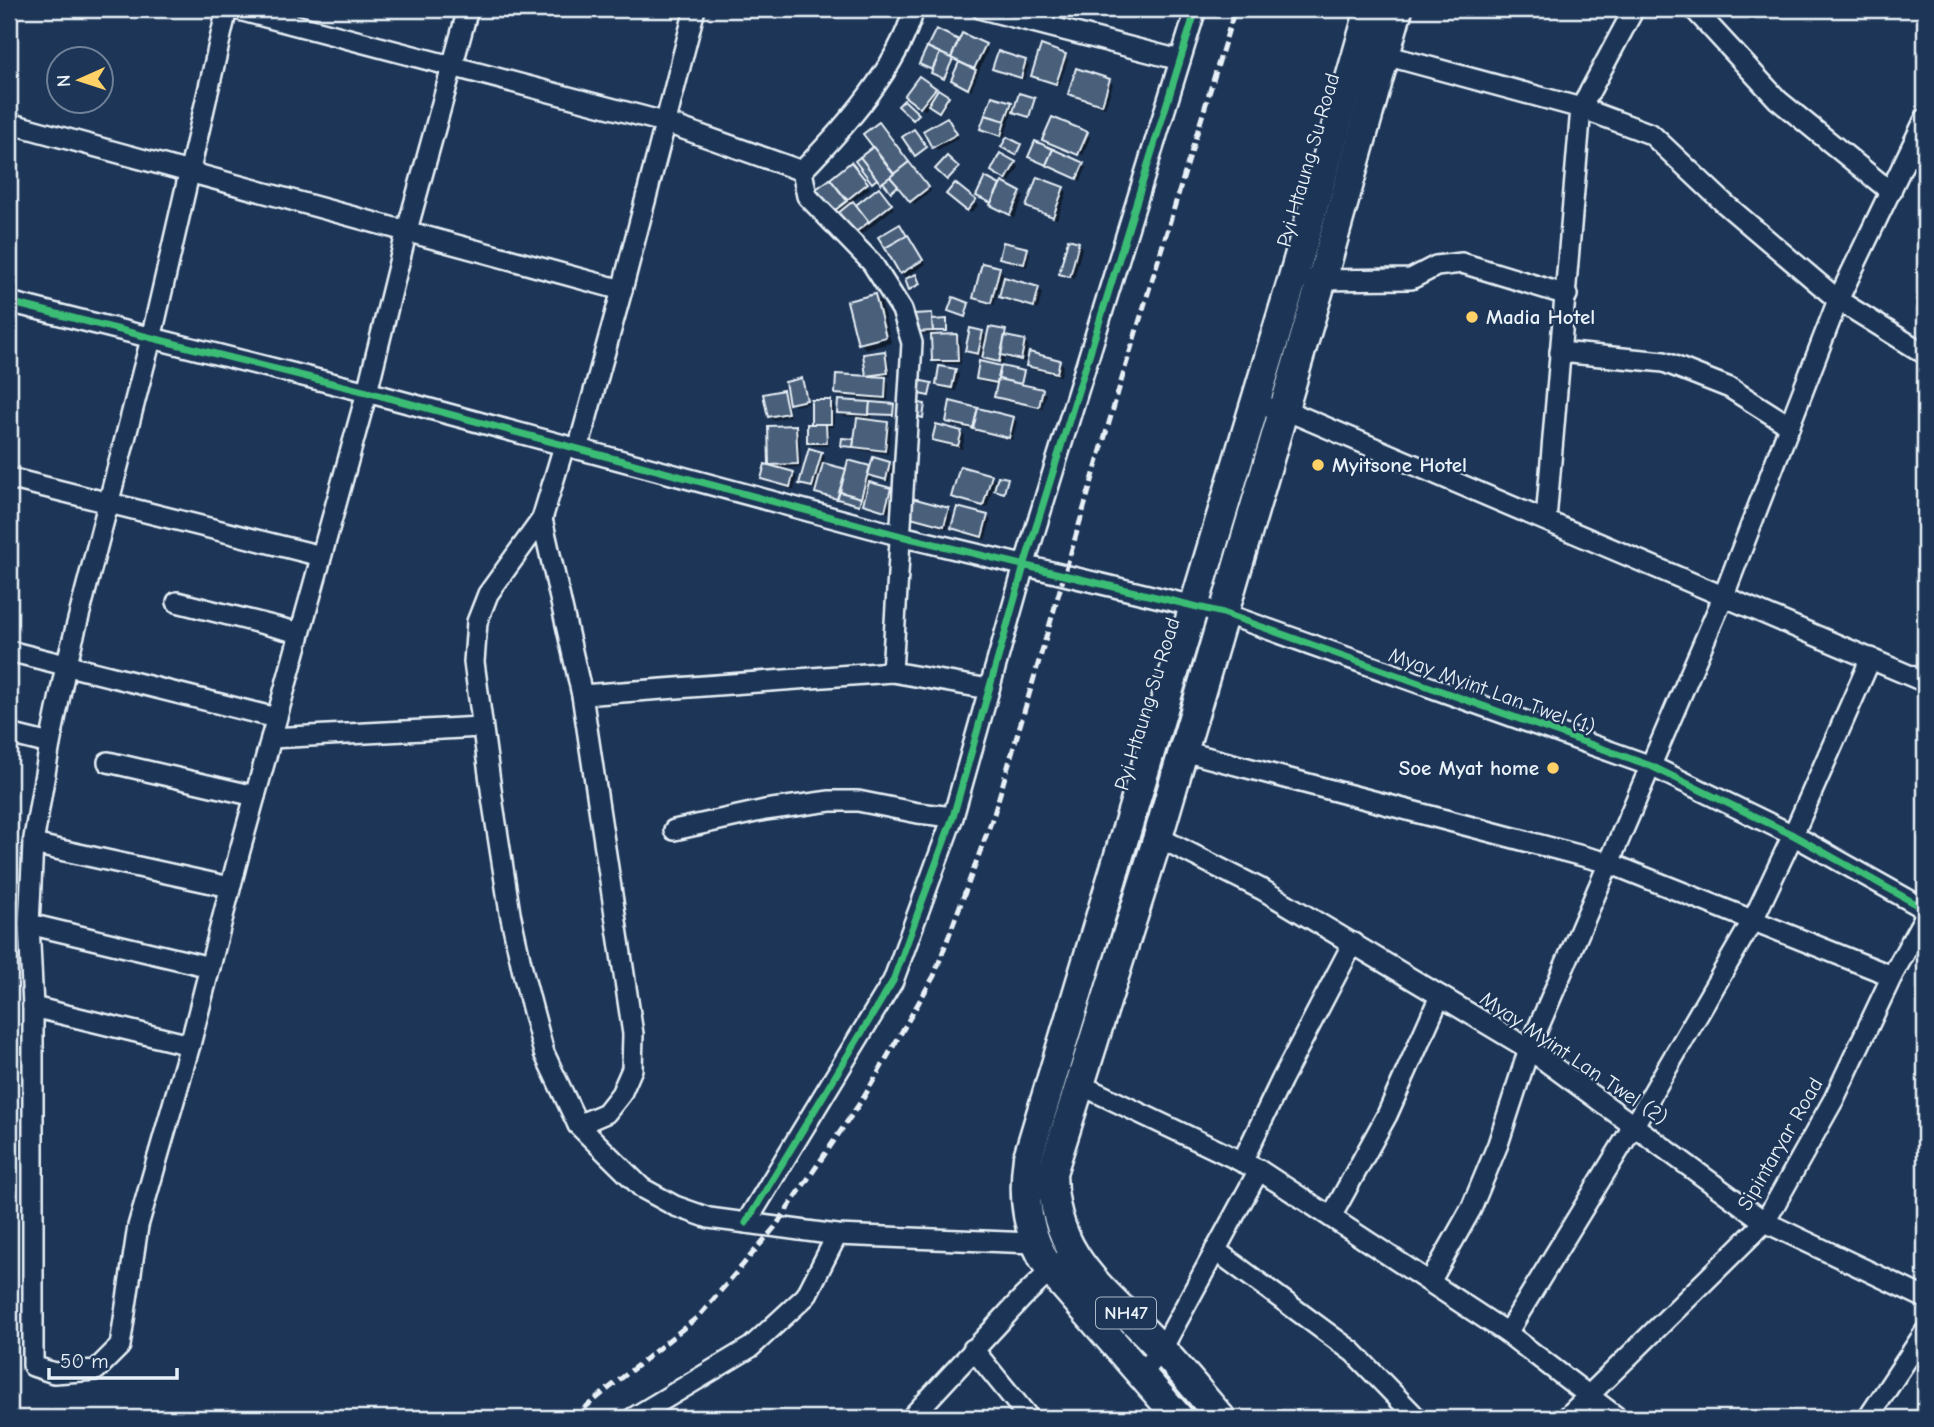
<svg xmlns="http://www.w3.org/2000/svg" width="1934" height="1427" viewBox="0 0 1934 1427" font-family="'Comic Neue',sans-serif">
	<rect width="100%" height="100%" fill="#1d3557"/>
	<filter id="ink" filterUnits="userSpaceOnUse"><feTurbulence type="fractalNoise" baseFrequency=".0143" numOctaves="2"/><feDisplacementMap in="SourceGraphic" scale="14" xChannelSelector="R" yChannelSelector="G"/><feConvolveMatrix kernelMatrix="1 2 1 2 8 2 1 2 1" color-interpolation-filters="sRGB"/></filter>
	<g filter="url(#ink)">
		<!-- shadow -->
		<g fill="#0007">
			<path d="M937,31L960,42L985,46L988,49L971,91L953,80L961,63L954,60L946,79L921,64Z"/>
			<path d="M1065,55L1068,59L1059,86L1037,79L1033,75Z"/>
			<path d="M1025,62L1029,65L1024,80L998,72L994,68Z"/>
			<path d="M1109,81L1113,84L1105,108L1073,97L1070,93Z"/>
			<path d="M934,90L950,99L941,112L930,104L925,110L910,99Z"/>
			<path d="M1034,100L1030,117L1013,110L1004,138L986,132L982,128L1011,104L1016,109Z"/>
			<path d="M950,123L959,138L937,150L934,146Z"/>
			<path d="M882,127L931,191L914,204L900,186L893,192L879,180L875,183L858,161L875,147Z"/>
			<path d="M1087,134L1090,137L1083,155L1046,139Z"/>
			<path d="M1030,156L1083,164L1086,168L1081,181Z"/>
			<path d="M1015,163L1019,167L1010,182L993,171Z"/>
			<path d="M851,164L870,188L852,202L857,207L882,193L894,208L858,237L819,189Z"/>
			<path d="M986,179L1001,187L1003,185L1024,197L1014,218L978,195Z"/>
			<path d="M1063,188L1067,192L1057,219L1032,210L1028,206Z"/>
			<path d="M952,197L974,202L978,205L971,213Z"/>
			<path d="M900,226L926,264L905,277L901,273Z"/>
			<path d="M1078,244L1082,248L1074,279L1061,273Z"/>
			<path d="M1027,249L1030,253L1027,267L1005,261L1001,257Z"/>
			<path d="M999,269L1003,273L994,305L978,301L975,297Z"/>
			<path d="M1038,288L1042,292L1038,309L1004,300L1001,297Z"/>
			<path d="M875,296L881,301L891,343L866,349L860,343Z"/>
			<path d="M931,315L935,322H947L948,331L936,332V336H956L960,339L961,364H937L934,361L933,334L919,335L915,331Z"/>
			<path d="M982,332L988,338L1005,332L1008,338L1025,342L1028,345L1025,362L1004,358L1003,364L988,361L982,355L981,357L970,354L967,351Z"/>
			<path d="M885,352L888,356L891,376L883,377L889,382L888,401L840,397L837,394L868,378L865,355Z"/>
			<path d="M1060,361L1063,365L1061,376L1031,369L1028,366Z"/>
			<path d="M981,363L1023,373L1021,386L1042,391L1046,394L1042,409L1000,400L996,396L999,386L981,382L977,378Z"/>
			<path d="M956,371L959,374L956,391L941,388L937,384Z"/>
			<path d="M802,380L805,384L809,403L795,406L791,403Z"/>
			<path d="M782,392L786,395L790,416L773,420L769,417Z"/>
			<path d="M830,402L834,405V427H829V446H812L808,443L813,426Z"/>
			<path d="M952,404L1013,418L1017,422L1012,440L951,425L948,421Z"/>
			<path d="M893,405L894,413L873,412L872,421L888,423L891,427L888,454L858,450L854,445V448L843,445L844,440L856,441L858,417L842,416L839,413Z"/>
			<path d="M796,426L799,430L801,467L776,469L794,474L797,477L794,490L767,482L763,479L771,467L770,428Z"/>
			<path d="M961,432L965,436L962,449L938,443L934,439Z"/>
			<path d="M821,453L825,457L823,464L847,471L850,463L871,469L890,464L893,467L889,482L871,477L869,484L890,490L894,494L889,513L868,507L865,504L866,501L862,500L860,505L841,502L821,496L818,490L805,487L801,483Z"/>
			<path d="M991,477L995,480L987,508L957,500L953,496Z"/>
			<path d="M948,510L952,514L948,529L913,519L909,515Z"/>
			<path d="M987,517L991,520L985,540L957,531L953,528Z"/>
		</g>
		<!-- building -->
		<g fill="#495e7a" stroke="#e8f1f8" stroke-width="2">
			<path d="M936,29L959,40L951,58L927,47Z"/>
			<path d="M962,33L986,44L974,69L951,58Z"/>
			<path d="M1041,45L1066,54L1056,84L1031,76Z"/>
			<path d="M927,47L940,53L932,70L919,64Z"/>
			<path d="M998,51L1026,60L1021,78L992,69Z"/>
			<path d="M940,53L953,59L944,79L931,73Z"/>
			<path d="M959,62L976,70L968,89L951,80Z"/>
			<path d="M1076,68L1110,79L1102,105L1068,94Z"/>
			<path d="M919,76L936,88L920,108L904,96Z"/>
			<path d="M938,89L949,96L939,112L928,105Z"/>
			<path d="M1019,93L1035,98L1029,117L1013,112Z"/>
			<path d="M992,96L1012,102L1005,121L985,115Z"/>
			<path d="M904,100L919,114L913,120L898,106Z"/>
			<path d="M985,115L1005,121L1001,136L980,129Z"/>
			<path d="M947,117L957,134L932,148L923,131Z"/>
			<path d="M1052,117L1088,132L1078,155L1042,140Z"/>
			<path d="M879,122L909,162L894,174L863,134Z"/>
			<path d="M914,129L927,147L915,156L902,137Z"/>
			<path d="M1007,137L1021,144L1016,155L1001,147Z"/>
			<path d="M1035,141L1053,149L1046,165L1028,157Z"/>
			<path d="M873,147L894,174L881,184L860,157Z"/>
			<path d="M1053,149L1084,163L1077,179L1046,165Z"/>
			<path d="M1000,153L1016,162L1006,180L991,171Z"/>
			<path d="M947,156L959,167L947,180L935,169Z"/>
			<path d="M860,157L877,179L872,183L855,161Z"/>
			<path d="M851,162L868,183L847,200L830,179Z"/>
			<path d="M909,162L929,187L910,202L890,177Z"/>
			<path d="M890,177L898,186L891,192L883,182Z"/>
			<path d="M985,177L1000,185L991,203L976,196Z"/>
			<path d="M1037,177L1064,187L1053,217L1026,207Z"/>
			<path d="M830,179L847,201L834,211L816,189Z"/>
			<path d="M1002,182L1021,192L1010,215L990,205Z"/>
			<path d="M955,183L976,200L967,211L946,194Z"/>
			<path d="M879,187L892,204L869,222L856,205Z"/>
			<path d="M853,201L869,222L853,234L837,214Z"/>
			<path d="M900,224L907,236L885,248L878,237Z"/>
			<path d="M908,235L923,260L900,274L885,248Z"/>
			<path d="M1068,239L1079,242L1070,277L1059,274Z"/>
			<path d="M1003,242L1028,248L1024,264L999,258Z"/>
			<path d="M982,263L1000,267L991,303L973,298Z"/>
			<path d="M916,274L920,284L909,290L905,279Z"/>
			<path d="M1004,277L1039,287L1034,307L999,297Z"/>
			<path d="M875,294L886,337L858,344L847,301Z"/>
			<path d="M953,297L969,303L965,317L948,311Z"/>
			<path d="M932,313L933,331L914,332L913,314Z"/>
			<path d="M947,319V331H933L932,320Z"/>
			<path d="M989,327L1006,330L999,362L982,358Z"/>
			<path d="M970,328L983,331L978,354L965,351Z"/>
			<path d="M957,334L958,361H932L931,335Z"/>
			<path d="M1005,336L1025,340L1021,360L1001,355Z"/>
			<path d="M885,351L888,373L866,376L863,354Z"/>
			<path d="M1029,352L1060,360L1057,373L1026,366Z"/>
			<path d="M979,361L1001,366L997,383L976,379Z"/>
			<path d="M939,366L956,369L952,388L936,385Z"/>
			<path d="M1001,366L1024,371L1021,384L998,379Z"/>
			<path d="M836,374L886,377L885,398L835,394Z"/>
			<path d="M802,378L807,400L789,404L785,382Z"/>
			<path d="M998,379L1043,389L1039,407L994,397Z"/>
			<path d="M917,380L932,383L929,396L914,393Z"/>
			<path d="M783,390L788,413L768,417L763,394Z"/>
			<rect x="811" y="400" width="20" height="24"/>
			<path d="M838,400L870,402L869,415L837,413Z"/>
			<path d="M950,401L978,408L973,428L946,422Z"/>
			<path d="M870,402L894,404L893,415L869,414Z"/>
			<path d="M914,402L925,404L923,418L911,415Z"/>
			<path d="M978,408L1014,417L1009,438L973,429Z"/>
			<path d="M857,418L888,422L885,451L853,447Z"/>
			<path d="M807,424H826L827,443H807Z"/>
			<path d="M936,424L962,431L958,446L932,440Z"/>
			<path d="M796,425L798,464L769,465L768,426Z"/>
			<path d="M842,438L854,439L853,447L841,446Z"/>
			<path d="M809,448L822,452L812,487L799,484Z"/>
			<path d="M873,457L890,462L886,480L868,475Z"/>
			<path d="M848,460L870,466L861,498L840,492Z"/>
			<path d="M823,463L846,469L837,499L815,493Z"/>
			<path d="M765,464L794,472L790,487L761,479Z"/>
			<path d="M960,466L992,475L983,506L951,497Z"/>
			<path d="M998,476L1008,478L1004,493L994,490Z"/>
			<path d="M869,482L891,488L885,511L863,504Z"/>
			<path d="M840,492L861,498L859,505L837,499Z"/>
			<path d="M912,498L949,508L944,526L907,516Z"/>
			<path d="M957,507L988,515L982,537L951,528Z"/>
		</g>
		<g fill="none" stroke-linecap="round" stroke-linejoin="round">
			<!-- minor casing -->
			<g stroke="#e8f1f8" stroke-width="24">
				<g id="minor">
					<path d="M227,9L151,339L66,666L50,744L33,844L29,924L33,1007V1366L54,1373L96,1370L120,1346L138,1226L190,1045L239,854L367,392L407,230L468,9"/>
					<path d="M235,9L664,122L802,171L807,196L872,263L902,310L912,343L892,672"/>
					<path d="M982,9L1180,60"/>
					<path d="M1694,9L1778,100L1891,192"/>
					<path d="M1374,50L1385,55L1581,108L1651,134L1724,203L1838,300L1925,354"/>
					<path d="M9,123L622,290"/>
					<path d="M1910,151L1925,162"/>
					<path d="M802,171C844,128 898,68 914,9"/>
					<path d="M1310,280L1411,279L1436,266L1462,263L1567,295"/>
					<path d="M9,302L367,392L901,536L1223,613L1651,766L1793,835L1925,909"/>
					<path d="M1560,352L1664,362L1730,388L1790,426"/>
					<path d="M1271,408L1283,409L1925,682"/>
					<path d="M564,446L542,519L488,594L477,622L474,662L493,804L510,913L524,977L544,1053L578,1125L642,1188L675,1206L709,1218L837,1235L1035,1243"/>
					<path d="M578,449L622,290L695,9"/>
					<path d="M9,478L321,556"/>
					<path d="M542,519L582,695L633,1034L632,1069L621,1094L606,1113L578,1125"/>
					<path d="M1546,520L1581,108L1634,9"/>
					<path d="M177,602L300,633"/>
					<path d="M9,651L276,718"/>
					<path d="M582,695L892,672L989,689"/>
					<path d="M9,734L50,744"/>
					<path d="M271,738L481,727"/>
					<path d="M1183,751L1609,863L1892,976"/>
					<path d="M108,762L255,796"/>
					<path d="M674,830L765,810L830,801H858L918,813L953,817"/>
					<path d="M1158,837L1263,890L1529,1049L1765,1222L1925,1298"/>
					<path d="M33,844L230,887"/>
					<path d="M29,924L210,967"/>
					<path d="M33,1007L190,1045"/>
					<path d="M1081,1085L1259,1170L1507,1333L1618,1418"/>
					<path d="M1242,1162L1282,1079L1353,943"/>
					<path d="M1331,1217L1387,1115L1440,996"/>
					<path d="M746,1223L893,981L953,817L1024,566L1196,9"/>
					<path d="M1215,1250L1353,1352L1417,1418"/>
					<path d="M1430,1282L1471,1209L1498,1144L1529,1049L1724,595L1838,300L1925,119"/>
					<path d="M1507,1333L1634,1125L1753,920L1793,835L1871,658"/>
					<path d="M973,1349L1029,1418"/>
					<path d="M1141,1375L1162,1349L1259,1170"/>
					<path d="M633,1418L751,1347L806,1296L837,1235"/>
					<path d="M911,1418L1023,1297L1060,1262"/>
					<path d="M1566,1418L1765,1222L1834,1099L1892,976L1925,916"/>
					<path d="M1868,1418L1925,1332"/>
				</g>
			</g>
			<!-- highway casing -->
			<g stroke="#e8f1f8" stroke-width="33">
				<g id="highway">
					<path d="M1179,1418L1051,1271C1027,1235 1022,1200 1028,1157L1292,281L1370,9"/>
					<path d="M1221,1418C1201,1395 1182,1371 1161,1349C1106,1289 1054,1262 1052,1173L1158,837L1322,279L1398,9"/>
				</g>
			</g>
			<!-- minor -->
			<use href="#minor" stroke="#1d3557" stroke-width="19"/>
			<!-- highway -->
			<use href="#highway" stroke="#1d3557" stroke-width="28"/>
			<!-- rail -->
			<path stroke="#e8f1f8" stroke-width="5" stroke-dasharray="10 5" stroke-linecap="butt" d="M572,1418L700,1315L775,1227L864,1097L934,976L994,814L1126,365L1235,9"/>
			<!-- cycleway casing -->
			<g stroke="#1d3557" stroke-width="11">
				<g id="cycleway">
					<path d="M9,302L367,392L901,536L1223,613L1651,766L1793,835L1925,909"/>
					<path d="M746,1223L893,981L953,817L1024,566L1196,9"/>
				</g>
			</g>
			<!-- cycleway -->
			<use href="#cycleway" stroke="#3abd76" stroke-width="7"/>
		</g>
	</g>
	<!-- markers -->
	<g fill="#ffd166" stroke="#1d3557" stroke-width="2.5">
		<circle cx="1472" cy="317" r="7"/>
		<circle cx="1318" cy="465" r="7"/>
		<circle cx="1553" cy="768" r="7"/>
	</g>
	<g text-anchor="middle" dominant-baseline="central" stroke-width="5" stroke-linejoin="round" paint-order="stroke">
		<!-- shield labels -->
		<rect fill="#1d3557" stroke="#abb9c8" stroke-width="2" x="1096" y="1297.5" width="60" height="31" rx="5"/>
		<g font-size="19" font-weight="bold" fill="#e8f1f8">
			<text x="1126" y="1313">NH47</text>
		</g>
		<!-- street labels -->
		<g font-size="21" fill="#e8f1f8" stroke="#1d3557">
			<text transform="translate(1308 160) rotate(-74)">Pyi Htaung Su Road</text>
			<text transform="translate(1492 691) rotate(20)">Myay Myint Lan Twel (1)</text>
			<text transform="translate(1147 704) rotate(-73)">Pyi Htaung Su Road</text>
			<text transform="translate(1574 1058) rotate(34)">Myay Myint Lan Twel (2)</text>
			<text transform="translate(1780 1144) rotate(-60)">Sipintaryar Road</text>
		</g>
		<!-- poi labels -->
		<g font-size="21" font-weight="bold" fill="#e8f1f8" stroke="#1d3557" text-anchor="start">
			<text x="1486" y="317">Madia Hotel</text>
			<text x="1332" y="465">Myitsone Hotel</text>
			<text x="1539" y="768" text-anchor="end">Soe Myat home</text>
		</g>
	</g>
	<!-- margin -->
	<rect width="1934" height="1427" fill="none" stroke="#1d3557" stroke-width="35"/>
	<rect x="18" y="18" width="1899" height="1392" fill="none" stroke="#e8f1f8" stroke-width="2.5" filter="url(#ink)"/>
	<!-- north arrow -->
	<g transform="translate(80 80) rotate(267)"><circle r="33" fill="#1d3557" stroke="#6e8097" stroke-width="2"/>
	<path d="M0-5L12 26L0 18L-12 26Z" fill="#ffd166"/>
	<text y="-10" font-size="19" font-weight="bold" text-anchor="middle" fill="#e8f1f8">N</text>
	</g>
	<!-- scale -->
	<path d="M49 1368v10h128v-10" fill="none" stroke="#e8f1f8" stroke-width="3.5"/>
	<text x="60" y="1368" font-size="21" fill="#e8f1f8" stroke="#1d3557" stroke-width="5" paint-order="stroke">50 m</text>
</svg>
